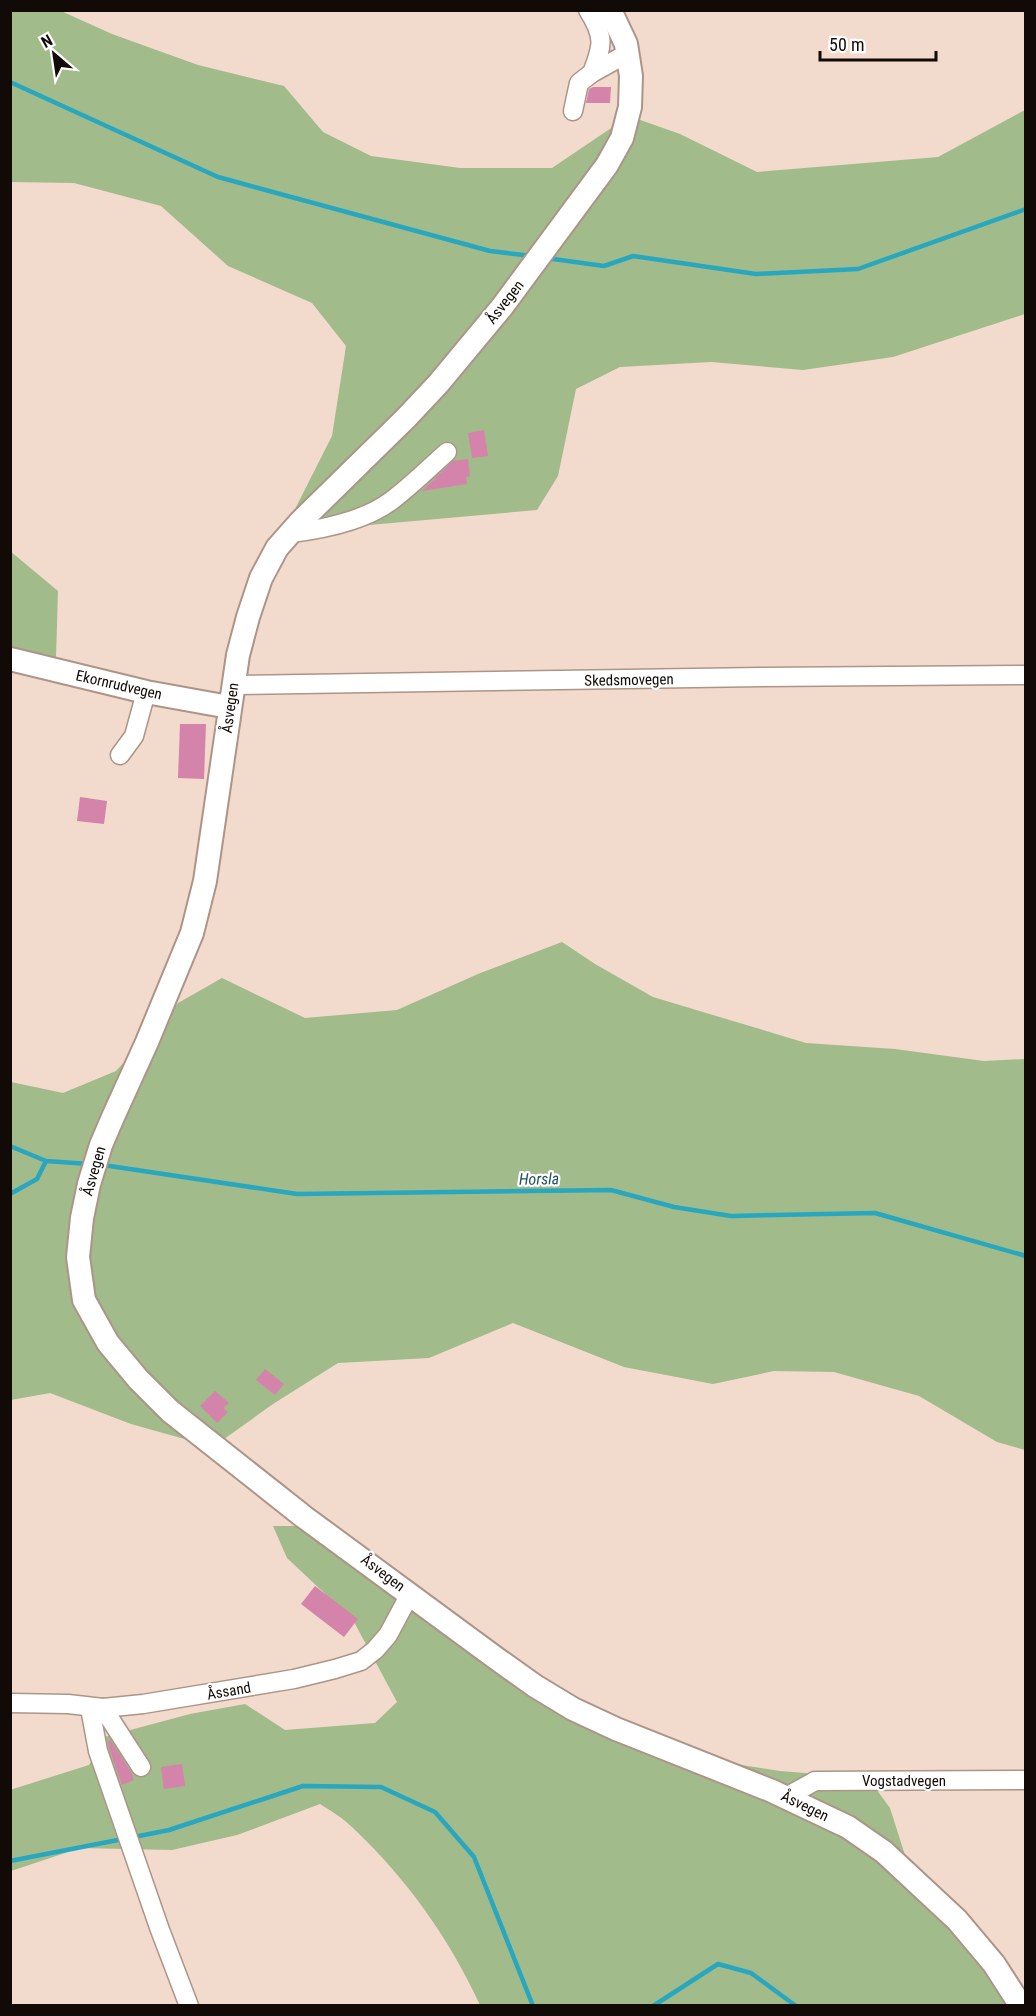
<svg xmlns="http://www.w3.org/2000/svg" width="1036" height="2016" viewBox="0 0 1036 2016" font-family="'Roboto Condensed',sans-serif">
	<rect width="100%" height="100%" fill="#f2dacc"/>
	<!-- green -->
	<g fill="#a1bb8b">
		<path d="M11,11H61L112,34L198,65L284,86L323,132L371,156L460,168H552L629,116L680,134L757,172L938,157L1025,110V314L893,357L803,370L711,362L620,367L576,389L558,476L537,510L358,526L291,517L332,436L346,346L312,303L228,266L161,206L74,183L11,182Z"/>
		<path d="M10,551L58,591L56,657L11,653Z"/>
		<path d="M562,942L595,964L653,997L806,1043L895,1049L984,1061L1025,1059V1450L997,1442L919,1396L834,1372L774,1371L713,1384L624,1367L513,1323L429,1358L338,1363L273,1404L213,1447L131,1424L50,1393L11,1400V1082L63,1093L116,1071L178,1003L222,978L305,1018L397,1010L478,974Z"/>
		<path d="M273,1526H313L524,1686L690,1757L780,1771L868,1778L890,1808L910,1871L1021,2005H480C449,1938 407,1879 353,1828C343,1818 331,1811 320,1804L237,1835L172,1850L80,1848L11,1871L10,1790L89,1765L104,1737L190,1714L245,1704L285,1730L375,1723L397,1702L353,1620L287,1558Z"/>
	</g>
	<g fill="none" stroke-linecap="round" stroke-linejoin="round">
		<!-- stream -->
		<g stroke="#28a7bf" stroke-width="4.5">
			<path d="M10,82L218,177L490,251L532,256"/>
			<path d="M546,258L604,266L633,256L756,274L858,269L1026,209"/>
			<path d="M10,1146L46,1161L89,1164"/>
			<path d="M103,1165L297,1194L611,1190L674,1207L731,1216L875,1213L1026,1256"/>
			<path d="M10,1194L37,1179L46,1161"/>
			<path d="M134,1837L169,1830L303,1786L381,1787L435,1812L474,1857L533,2006"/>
			<path d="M10,1861L123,1839"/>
			<path d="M653,2006L718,1964L751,1973L796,2006"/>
		</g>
	</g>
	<!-- building -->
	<g fill="#d483aa">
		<path d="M593,87H611L610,103H586L589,89Z"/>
		<path d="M484,430L488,456L472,458L468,433Z"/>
		<path d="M468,459L470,476L466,477L467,484L422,491L453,461Z"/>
		<path d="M180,724H206L204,779L178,778Z"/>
		<path d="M80,797L107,801L104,824L77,821Z"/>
		<path d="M265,1369L284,1384L275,1395L256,1380Z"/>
		<path d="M215,1391L229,1403L223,1408L228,1412L217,1423L200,1406Z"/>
		<path d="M315,1586L358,1619L344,1637L301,1604Z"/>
		<path d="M110,1740L131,1772L134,1780L122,1785L109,1748L108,1741Z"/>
		<path d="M182,1764L185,1786L164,1789L161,1767Z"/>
	</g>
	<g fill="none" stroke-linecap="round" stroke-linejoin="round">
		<!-- minor casing -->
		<g stroke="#ac9588" stroke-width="21">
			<g id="minor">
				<path d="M588,10C605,37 603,45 592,73"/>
				<path d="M573,111L579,83L592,73L628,53"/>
				<path d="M291,533C324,529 364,521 391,501C411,486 429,468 447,452"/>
				<path d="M232,685L761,677L1026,675"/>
				<path d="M120,755L134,736L146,692"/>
				<path d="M10,1703L68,1704L103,1708L143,1704L294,1679L335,1669L361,1661L375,1650L388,1635L410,1594"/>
				<path d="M90,1708L98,1751L160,1930L189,2006"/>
				<path d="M103,1708L141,1767"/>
				<path d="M786,1797L815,1781L1026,1780"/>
			</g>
		</g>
		<!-- major casing -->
		<g stroke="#ac9588" stroke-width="26">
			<g id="major">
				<path d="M610,10L626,44L631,76L630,107L622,138L607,165L502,307L438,384L406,418L300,522L277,548L261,578L248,617L238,655L205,881L192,933L147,1042L113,1117L101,1145L89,1184L82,1218L78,1257L84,1300L108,1343L138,1379L170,1411L304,1517L497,1659L535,1686L573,1709L616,1729L772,1791L848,1827L884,1852L957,1920L994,1964L1021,2006"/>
				<path d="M10,659L146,692L229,707"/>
			</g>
		</g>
		<!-- minor -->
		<use href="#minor" stroke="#fff" stroke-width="18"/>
		<!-- major -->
		<use href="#major" stroke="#fff" stroke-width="22"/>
	</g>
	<g text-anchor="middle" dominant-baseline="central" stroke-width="4.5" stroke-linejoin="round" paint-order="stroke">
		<!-- street labels -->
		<g font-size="15" fill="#110a06" stroke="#fff">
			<text transform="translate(505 302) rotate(-52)">Åsvegen</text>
			<text transform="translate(629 680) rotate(-1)">Skedsmovegen</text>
			<text transform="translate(119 685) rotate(13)">Ekornrudvegen</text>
			<text transform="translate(230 708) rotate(-82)">Åsvegen</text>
			<text transform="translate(94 1171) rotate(-74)">Åsvegen</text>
			<text transform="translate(383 1573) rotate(37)">Åsvegen</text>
			<text transform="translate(229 1691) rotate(-10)">Åssand</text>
			<text x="904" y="1781">Vogstadvegen</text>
			<text transform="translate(805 1806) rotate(26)">Åsvegen</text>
		</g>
		<!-- water labels -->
		<g font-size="16" font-style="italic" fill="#1d505a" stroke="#fff">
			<text transform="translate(539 1179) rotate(-1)">Horsla</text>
		</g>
	</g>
	<!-- border -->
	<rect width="1036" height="2016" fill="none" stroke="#110a06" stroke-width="24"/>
	<!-- north arrow -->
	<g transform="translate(54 54) rotate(331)" stroke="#ffffff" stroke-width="4.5" paint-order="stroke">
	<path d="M0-4.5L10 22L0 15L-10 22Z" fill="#110a06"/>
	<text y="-9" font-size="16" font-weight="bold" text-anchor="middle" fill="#110a06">N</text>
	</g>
	<!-- scale -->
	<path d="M820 51v9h116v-9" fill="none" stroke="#110a06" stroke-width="3"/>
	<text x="829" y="51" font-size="18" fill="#110a06" stroke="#ffffff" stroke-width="4.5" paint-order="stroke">50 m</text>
</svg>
